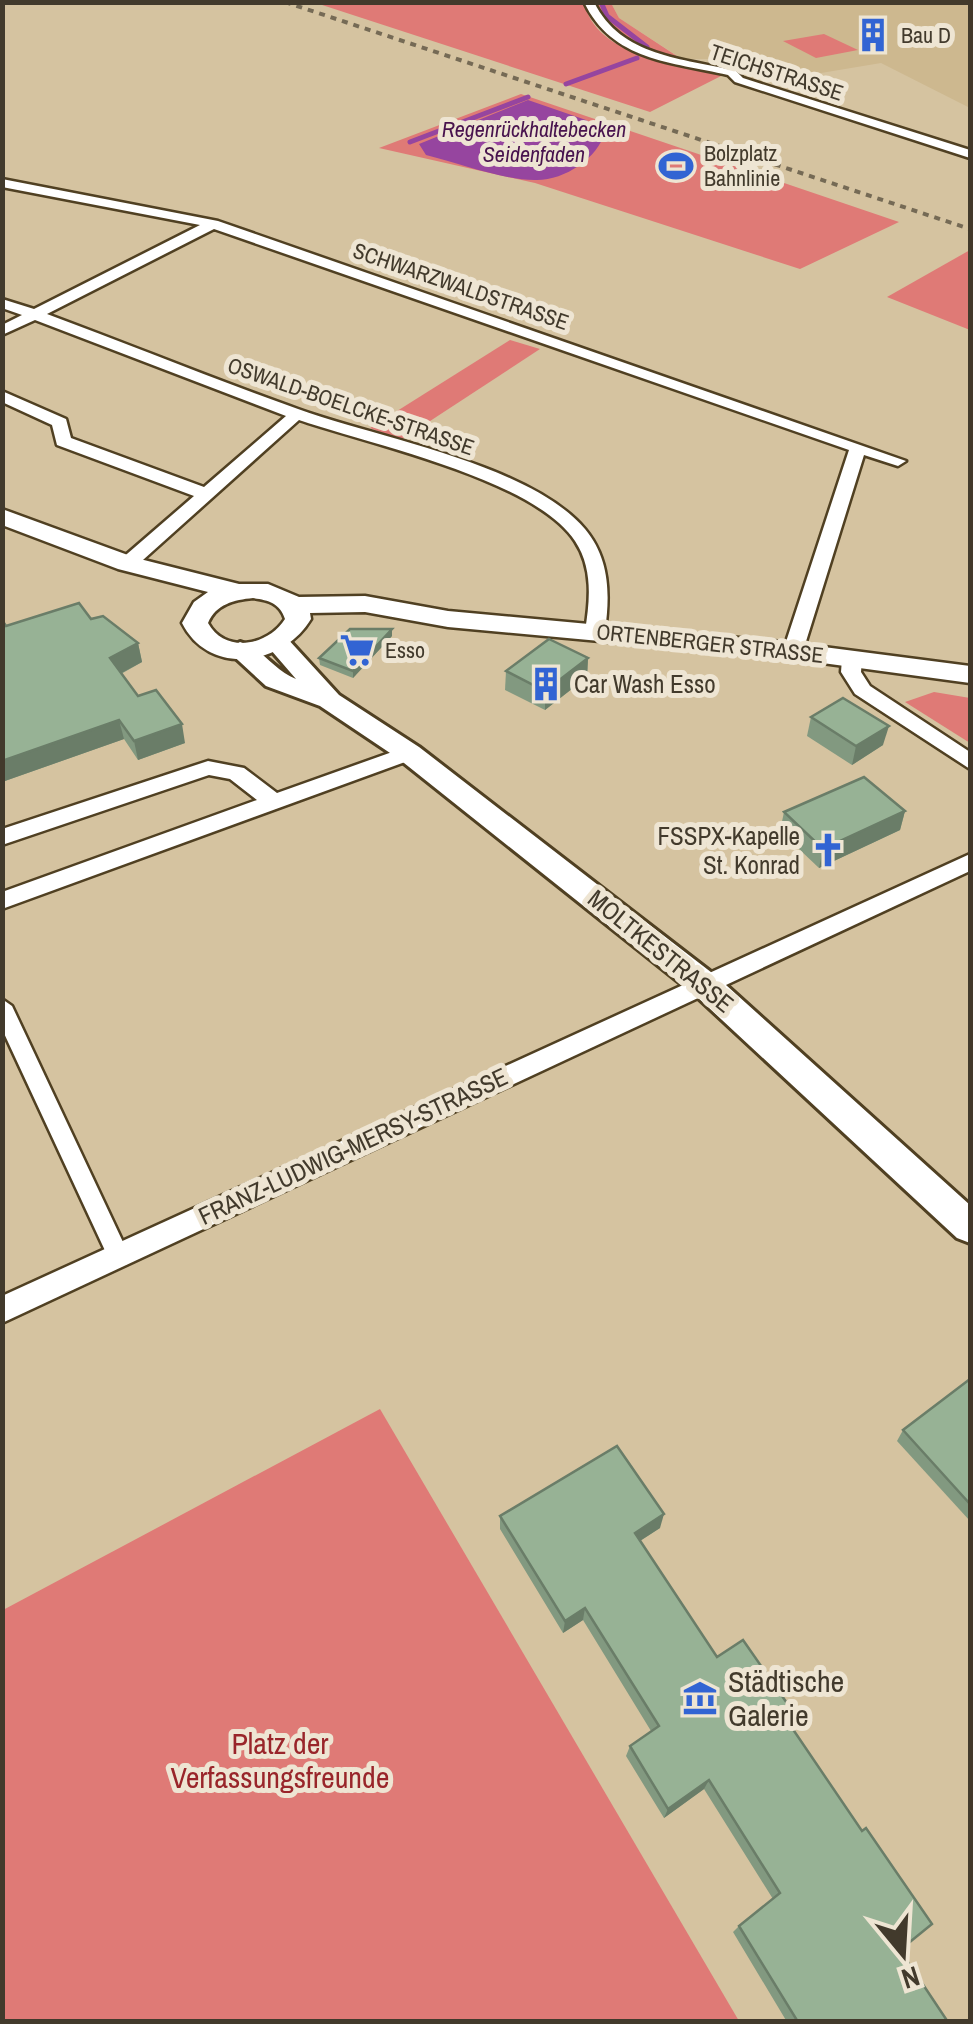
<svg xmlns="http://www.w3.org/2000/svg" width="973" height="2024" viewBox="0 0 973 2024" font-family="'Archivo Narrow',sans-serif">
	<rect width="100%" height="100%" fill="#d5c3a0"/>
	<!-- built -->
	<path fill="#cdb88f" d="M611,3H970V108L881,63L767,82L720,59H682L619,18Z"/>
	<!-- green -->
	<g fill="#df7a76">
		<path d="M316,3H585C593,55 682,67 723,75L650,112Z"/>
		<path d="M594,3H611L619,18L686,62C648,52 612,40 594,3Z"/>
		<path d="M824,34L858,50L816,58L783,41Z"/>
		<path d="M521,94L899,222L800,269L535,183L379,148Z"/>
		<path d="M970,250V330L887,297Z"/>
		<path d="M510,340L540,349L401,440L370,428Z"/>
		<path d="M934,692L970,698V743L905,702Z"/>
		<path d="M380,1409L739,2021H3V1610Z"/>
	</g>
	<!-- water -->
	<path fill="#96459f" d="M528,100L586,120L605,132C598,158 565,180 537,180C506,181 458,163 426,155L419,144Z"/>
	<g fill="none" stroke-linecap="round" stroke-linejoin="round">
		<!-- stream -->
		<g stroke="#96459f" stroke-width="5">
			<path d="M601,2L607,16L647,47"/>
			<path d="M566,84L637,58"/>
			<path d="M410,142L528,97"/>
		</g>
		<!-- pedestrian casing -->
		<g stroke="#504022" stroke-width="5">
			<path id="pedestrian" d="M2,999L12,1006L130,1257L127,1264L119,1267L111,1264L108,1257L2,1029Z"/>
		</g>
		<!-- minor casing -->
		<g stroke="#504022" stroke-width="5">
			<g id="minor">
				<path d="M584,2H594C621,57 683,58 736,71L743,78L970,150V158L735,82L728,75C672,62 612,61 584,2Z"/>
				<path d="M2,179L218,221L906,461L898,466L864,455L803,651L793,657L786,655L783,651L849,450L214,229L47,314C131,345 213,379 298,409C378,438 530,464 585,529C610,559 610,595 605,631L595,637L585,631C590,600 593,568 575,541C534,479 369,444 299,420L134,568H120V560L194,496L57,445L52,425L2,402V391L66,419L71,438L204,487L286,416L35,320L2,335V325L22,315L2,308V299L34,309L200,225L2,187Z"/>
				<path d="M852,653L862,659L861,672L870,686L970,752V769L855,694L841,672L842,659Z"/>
				<path d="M409,746L416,748L420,753L416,758L2,909V892L257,800L230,779L209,775L2,845V829L208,761L244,768L277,793Z"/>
				<path d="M970,854V871L2,1323V1296Z"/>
			</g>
		</g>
		<!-- tertiary casing -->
		<g stroke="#504022" stroke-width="6">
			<path id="tertiary" d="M277,634L286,637L339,695L419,747L716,976L970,1205V1243L957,1238L694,994L399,759L320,706L266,686L227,650L240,642C262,648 275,671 296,679L264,642Z"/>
		</g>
		<!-- secondary casing -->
		<g stroke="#504022" stroke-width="5">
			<path id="secondary" d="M2,509L136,558L239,584H268L299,597L365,596L448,611L793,643L970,666V683L793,659L448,627L365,612L310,613L311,619C283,666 209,677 182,623L194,602L208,592L118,569L2,525ZM253,598C268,600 280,603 285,619C268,646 225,654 208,623C216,604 234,600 253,598Z"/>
		</g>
		<!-- pedestrian -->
		<use href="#pedestrian" fill="#fff" fill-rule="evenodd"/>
		<!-- minor -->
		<use href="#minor" fill="#fff" fill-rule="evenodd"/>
		<!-- tertiary -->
		<use href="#tertiary" fill="#fff" fill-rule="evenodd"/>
		<!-- secondary -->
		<use href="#secondary" fill="#fff" fill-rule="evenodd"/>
		<!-- rail -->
		<path stroke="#756a55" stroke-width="4" stroke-dasharray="6 6" stroke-linecap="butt" d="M285,2L970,229"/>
	</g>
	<!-- wall -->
	<g fill="#829980">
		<path d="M91,619L138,643L142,662L121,674L138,696L185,743L138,760L124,739L2,782V620L6,626Z"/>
		<path d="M392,636L353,678L320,665L319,658Z"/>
		<path d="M588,658L587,677L545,710L505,690L506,671Z"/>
		<path d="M811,717L883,745L852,765L807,736Z"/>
		<path d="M905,811L900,830L819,868L780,831L784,812Z"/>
		<path d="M970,1379V1521L897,1441L903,1430Z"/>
		<path d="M500,1516L660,1528L640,1541L717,1657L796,1716L790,1726L900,1950L948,2022H787L733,1932L739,1926L773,1899L704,1789L664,1818L626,1756L630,1746L651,1731L583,1620L563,1633L500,1529Z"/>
	</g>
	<!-- shaded-wall -->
	<g fill="#6a7d68">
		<path d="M392,629V636L353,678V671Z"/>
		<path d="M138,643L142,662L114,677L110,658Z"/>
		<path d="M588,658L587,677L545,710V691Z"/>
		<path d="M119,720L124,739L2,782V761Z"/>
		<path d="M182,724L185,743L138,760L134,741Z"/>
		<path d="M889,726L883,745L852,765L856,746Z"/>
		<path d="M905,811L900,830L819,868L823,849Z"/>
		<path d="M664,1514L660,1528L632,1546L635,1533Z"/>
		<path d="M585,1608L583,1620L563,1633L565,1621Z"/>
		<path d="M709,1780L704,1789L664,1818L668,1809Z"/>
	</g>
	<!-- building -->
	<g fill="#97b295" stroke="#6a7d68" stroke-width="2.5">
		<path d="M79,603L91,619L103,616L138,643L110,658L138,696L156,690L182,724L134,741L119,720L2,761V620L6,626Z"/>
		<path d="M350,629H392L353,671L319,658Z"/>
		<path d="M549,639L588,658L545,691L506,671Z"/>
		<path d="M843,698L889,726L856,746L811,717Z"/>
		<path d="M864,777L905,811L823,849L784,812Z"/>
		<path d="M970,1379V1504L903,1430Z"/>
		<path d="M617,1446L664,1514L635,1533L717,1657L743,1640L796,1716L788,1722L862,1831L866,1828L932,1924L900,1950L948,2022H798L739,1926L780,1893L709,1780L668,1809L630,1746L659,1726L585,1608L565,1621L500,1516Z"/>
	</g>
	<!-- icons -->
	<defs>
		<g id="building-bare" transform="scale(2.7)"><path d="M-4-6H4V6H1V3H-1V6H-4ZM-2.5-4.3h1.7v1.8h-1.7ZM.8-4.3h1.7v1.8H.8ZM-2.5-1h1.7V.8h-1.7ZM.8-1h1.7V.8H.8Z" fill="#3264d3" stroke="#eee5d3" stroke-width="2.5" paint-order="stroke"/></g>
		<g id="stadium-bare" transform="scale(2.7)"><path d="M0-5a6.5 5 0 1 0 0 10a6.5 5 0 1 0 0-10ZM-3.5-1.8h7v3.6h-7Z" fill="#3264d3" stroke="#eee5d3" stroke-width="2.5" paint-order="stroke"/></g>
		<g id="supermarket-bare" transform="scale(2.7)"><path d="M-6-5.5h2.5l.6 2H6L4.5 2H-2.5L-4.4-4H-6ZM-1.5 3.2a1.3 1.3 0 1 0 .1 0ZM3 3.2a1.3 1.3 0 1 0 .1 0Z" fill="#3264d3" stroke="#eee5d3" stroke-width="2.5" paint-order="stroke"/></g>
		<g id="church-bare" transform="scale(2.7)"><path d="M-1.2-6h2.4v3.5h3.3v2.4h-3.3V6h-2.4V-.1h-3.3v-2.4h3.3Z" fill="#3264d3" stroke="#eee5d3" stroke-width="2.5" paint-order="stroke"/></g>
		<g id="museum-bare" transform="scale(2.7)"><path d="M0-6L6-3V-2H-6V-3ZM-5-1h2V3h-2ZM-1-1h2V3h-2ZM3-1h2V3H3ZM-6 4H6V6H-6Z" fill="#3264d3" stroke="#eee5d3" stroke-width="2.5" paint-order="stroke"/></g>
	</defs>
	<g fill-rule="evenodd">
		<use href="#building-bare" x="873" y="35"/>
		<use href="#stadium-bare" x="676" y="166"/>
		<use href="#supermarket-bare" x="357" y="650"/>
		<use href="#building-bare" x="546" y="684"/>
		<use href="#church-bare" x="828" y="850"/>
		<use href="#museum-bare" x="700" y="1698"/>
	</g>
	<g text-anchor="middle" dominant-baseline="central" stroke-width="10" stroke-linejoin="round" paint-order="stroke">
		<!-- far-poi labels -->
		<g font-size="22" fill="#423a2c" stroke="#eee5d3" text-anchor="start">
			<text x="901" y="35">Bau D</text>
			<text x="704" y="153">Bolzplatz<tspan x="704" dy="25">Bahnlinie</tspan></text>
			<text x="385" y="650">Esso</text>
		</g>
		<!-- far-street labels -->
		<g font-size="22" fill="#423a2c" stroke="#eee5d3">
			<text transform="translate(777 72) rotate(18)">TEICHSTRASSE</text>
			<text transform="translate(461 286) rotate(19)">SCHWARZWALDSTRASSE</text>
			<text transform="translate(351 406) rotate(19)">OSWALD-BOELCKE-STRASSE</text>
			<text transform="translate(710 643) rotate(6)">ORTENBERGER STRASSE</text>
		</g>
		<!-- far-water labels -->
		<g font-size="22" font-style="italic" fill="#48134e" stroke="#eee5d3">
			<text x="534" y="129">Regenrückhaltebecken<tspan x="534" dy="25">Seidenfaden</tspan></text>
		</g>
		<!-- poi labels -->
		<g font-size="25" fill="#423a2c" stroke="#eee5d3" text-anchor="start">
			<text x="574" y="684">Car Wash Esso</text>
			<text x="800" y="836" text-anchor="end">FSSPX-Kapelle<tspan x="800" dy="29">St. Konrad</tspan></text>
		</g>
		<!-- street labels -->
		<g font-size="25" fill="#423a2c" stroke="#eee5d3">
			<text transform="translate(661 951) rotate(39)">MOLTKESTRASSE</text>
			<text transform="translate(353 1146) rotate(-25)">FRANZ-LUDWIG-MERSY-STRASSE</text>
		</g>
		<!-- near-poi labels -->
		<g font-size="30" fill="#423a2c" stroke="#eee5d3" text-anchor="start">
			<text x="728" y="1681">Städtische<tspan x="728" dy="34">Galerie</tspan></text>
		</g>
		<!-- near-park labels -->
		<g font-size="30" fill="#99252a" stroke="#eee5d3">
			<text x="280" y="1743">Platz der<tspan x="280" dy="34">Verfassungsfreunde</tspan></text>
		</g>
	</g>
	<!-- border -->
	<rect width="973" height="2024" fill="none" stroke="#423a2c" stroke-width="10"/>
	<!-- north arrow -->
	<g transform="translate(903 1954) rotate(162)" stroke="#eee5d3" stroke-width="8" paint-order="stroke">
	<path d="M0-8L18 38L0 25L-18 38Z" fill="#423a2c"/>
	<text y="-15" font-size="28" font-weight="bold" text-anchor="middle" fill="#423a2c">N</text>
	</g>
</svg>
